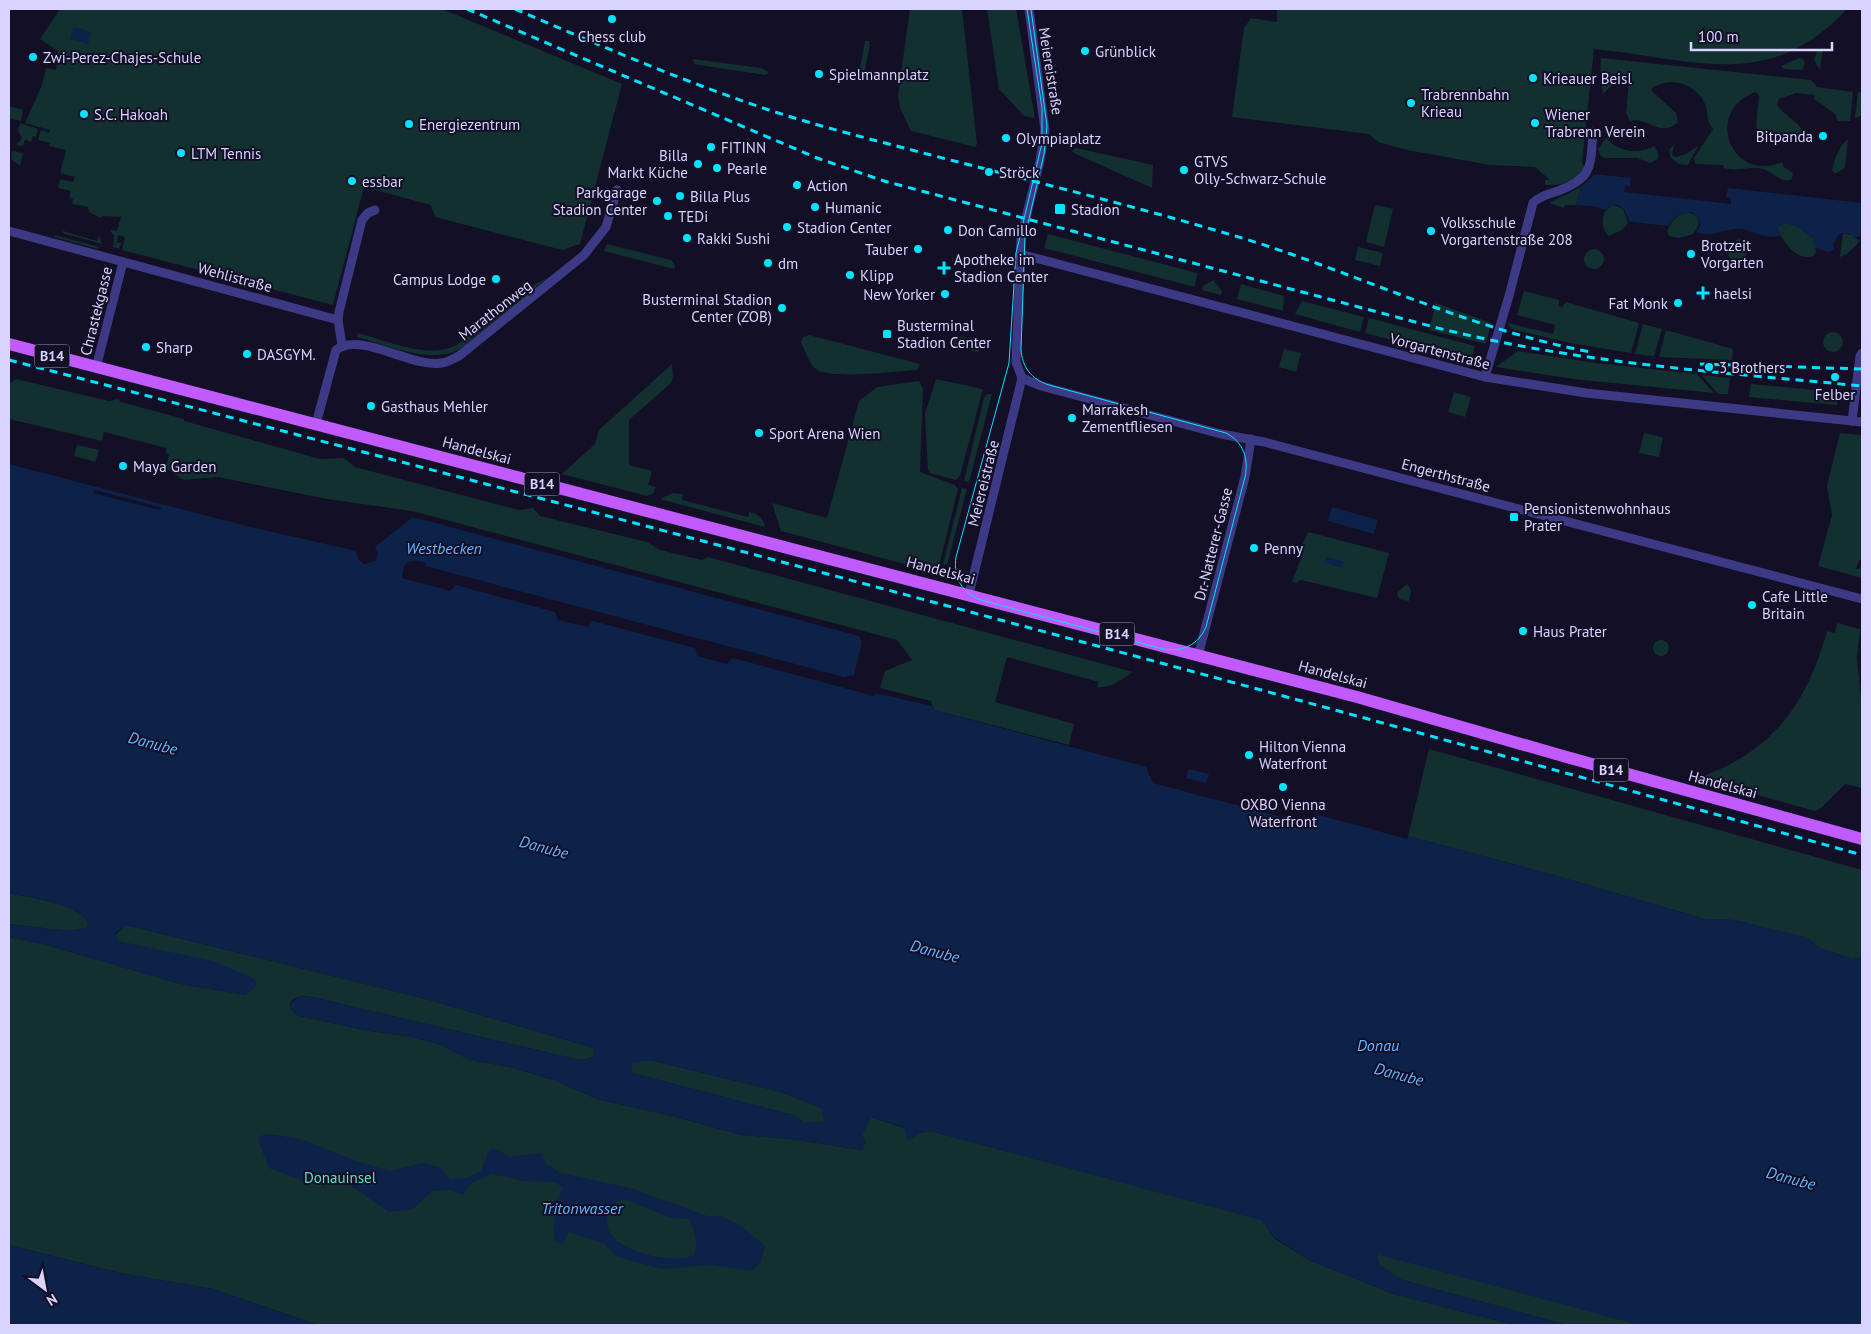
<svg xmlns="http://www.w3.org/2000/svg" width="1871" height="1334" viewBox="0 0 1871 1334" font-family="'PT Sans',sans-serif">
	<rect width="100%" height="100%" fill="#130f26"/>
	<!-- green -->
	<g fill="#12302f">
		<path d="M60,9H442L622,84L580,244L562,250L435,217L431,205L364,187L333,305L122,250L125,237L118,235L117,242L121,243L119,249L113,247L114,236L110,230L117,231L121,217L103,216L100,218L89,212L88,207L72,204L73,199L69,197L71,191L58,188L60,179L73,182L75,177L60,173L66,150L49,146L50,143L38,140L41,130L49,133L50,130L25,123L42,85L46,68L56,70L58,51L40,39Z"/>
		<path d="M910,9H962L977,144L975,147L911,131L900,108L898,95Z"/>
		<path d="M987,9H1016L1035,118L1024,116L999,89Z"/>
		<path d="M1277,9H1847C1769,94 1690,58 1594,49L1582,162L1585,169C1572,181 1563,186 1545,185V180H1550L1535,167L1490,165L1407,150L1378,142L1369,134L1232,117L1244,28L1251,18L1277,22Z"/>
		<path d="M865,41H869L870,44L864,75L861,76L859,74Z"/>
		<path d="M1823,47L1820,70L1814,60L1817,52Z"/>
		<path d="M1601,58L1811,80L1817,87L1853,92L1850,121H1838L1835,114L1814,99L1815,95L1796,93L1779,99L1777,104C1783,117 1805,123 1804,139L1791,142L1760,135L1756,126L1759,95L1755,92C1702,113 1733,184 1782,162L1784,167L1793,173L1792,179C1780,184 1774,172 1763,169C1750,166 1737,172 1724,168L1723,165L1695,164L1694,158L1713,129C1712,127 1710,125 1709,123C1707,118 1708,109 1705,104C1696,83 1670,76 1652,88V91L1676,113L1678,122C1660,139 1648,116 1630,121L1626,113L1629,80L1625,78L1613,84L1603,94L1600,78Z"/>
		<path d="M1799,58L1803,59L1805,63L1802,70L1784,69L1781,66Z"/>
		<path d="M693,59L761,68L769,72L766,75L699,65L694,64Z"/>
		<path d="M1858,92L1862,93V115L1855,118Z"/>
		<path d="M9,106L23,110L21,121L9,118Z"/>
		<path d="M20,123L38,129L36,137L33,136L31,142L25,140L23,146L16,145L22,138L18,130Z"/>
		<path d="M1606,138C1618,152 1638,155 1654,146L1658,153V159L1650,163L1637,158H1604L1600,155L1598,149Z"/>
		<path d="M1848,139L1845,168L1835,174L1832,170C1834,160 1839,146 1848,139Z"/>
		<path d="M1674,144L1672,155L1675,157L1686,154L1698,146L1688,165L1679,164L1671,158L1669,150Z"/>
		<path d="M1076,148L1153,165L1152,188L1076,154L1072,151Z"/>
		<path d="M12,151L23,153L20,166L11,159Z"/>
		<path d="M1581,187L1576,205H1565L1564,208L1549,203Z"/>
		<path d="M1375,205L1393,209L1384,247L1366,242Z"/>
		<path d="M1613,205L1623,209L1628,223L1622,230L1609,236C1599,228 1601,210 1613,205Z"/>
		<path d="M1690,213L1696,215C1701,222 1698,228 1693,234L1679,238L1669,236L1667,231C1672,220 1677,213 1690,213Z"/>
		<path d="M1785,223L1794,225L1813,238L1816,252L1813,256C1797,262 1783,242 1777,228L1778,225Z"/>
		<path d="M63,231L97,241L99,234L102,244L62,233Z"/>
		<path d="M1843,233L1852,235L1860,241L1847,254L1840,257Z"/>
		<path d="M1048,234L1197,273L1195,287L1044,248Z"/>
		<path d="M55,235L99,247L98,249L54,237Z"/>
		<path d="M1739,239L1746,243L1747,253L1741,263L1736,264L1731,260C1725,252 1729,243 1739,239Z"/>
		<path d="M607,244L671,260L675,265L674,269L604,251Z"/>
		<path d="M1358,247L1383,253L1380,266L1355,260Z"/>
		<circle cx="1594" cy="259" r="10"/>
		<path d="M549,277L460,349C429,365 388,345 357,337L358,333C389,341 427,360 457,345L535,284Z"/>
		<path d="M1213,280L1222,291L1221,295L1202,290L1203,286Z"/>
		<path d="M1241,284L1284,296L1283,311L1237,299Z"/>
		<path d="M1734,288L1737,291L1736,296L1729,301L1726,297L1727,293Z"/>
		<path d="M1524,291L1559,300V306L1562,307L1566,302L1639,323L1631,353L1570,343L1511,329L1508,323L1553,334L1555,325L1517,315Z"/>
		<path d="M1302,301L1364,317L1360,332L1295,314Z"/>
		<path d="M1436,303L1491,323L1486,344L1429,330Z"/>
		<path d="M1369,318L1475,346L1471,361L1365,333Z"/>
		<path d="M1643,324L1662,329L1654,356L1635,354Z"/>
		<path d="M1666,330L1733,349L1732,360L1659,357Z"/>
		<circle cx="1833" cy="342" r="10"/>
		<path d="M809,335L920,364L917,370C897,371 830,380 816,369C809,364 805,350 801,342L803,337Z"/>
		<path d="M959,336L983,343L984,348L977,352L956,347L951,340Z"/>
		<path d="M1284,349L1301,353L1296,372L1279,367Z"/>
		<path d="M1518,351L1596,363L1697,374L1714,393L1573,379L1496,367Z"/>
		<path d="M672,364L673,377L671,383L629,420V465L652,471L648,485L656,487L653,493L647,496L562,474L595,444L599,430Z"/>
		<path d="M1702,375L1730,378L1728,394H1718Z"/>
		<path d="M16,379L109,401L118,399L121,402L184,419V421L320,459L344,458L355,467L519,510L533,508L540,516L647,542L660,550L702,560L708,557L1133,672C1122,679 1111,689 1097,687L1099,682L1007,657L995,702L1074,724L1069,745L934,710L931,701L880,688L885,671L912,660L897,640L412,511L327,499L218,477L183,480L166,468L169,455L166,453V448L104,432L102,441L9,419V384Z"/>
		<path d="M936,379L983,389L960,476L956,480L930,473L928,470L925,414Z"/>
		<path d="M919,381L923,389L920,472L955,485L958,489L940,562L927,570L781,531L772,503L827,518L859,401L877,387Z"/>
		<path d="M1751,384L1835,392L1838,397L1837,405L1749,397Z"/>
		<path d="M1454,392L1471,397L1465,417L1448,412Z"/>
		<path d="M987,394H992L969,482L964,481L984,398Z"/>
		<path d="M1644,433L1663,437L1659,457L1639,453Z"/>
		<path d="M1840,433L1862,435V560H1859L1856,569L1862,568V578L1818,566L1832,515L1827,486Z"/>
		<path d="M77,445L99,450L95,462L74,456Z"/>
		<path d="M962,488L967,489L947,565L943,564Z"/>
		<path d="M673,493L683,494L682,500L748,517L749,512C759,514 763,518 765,527L660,499Z"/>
		<path d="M1308,532L1389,553L1377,598L1301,580L1296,583L1292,581L1301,559V548Z"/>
		<path d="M1407,584L1411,590L1409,601L1399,599L1397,593Z"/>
		<path d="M1837,623L1860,629L1857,658L1862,708V788L1845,784L1821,808L1815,811L1697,778C1772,753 1807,704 1827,631L1835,633Z"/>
		<circle cx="1661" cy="648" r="8"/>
		<path d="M1429,749L1862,870V957L1853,959L1819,948L1808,938L1734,920L1705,919L1550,874L1408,836Z"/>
		<path d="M9,893C31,898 77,903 88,923L87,928L69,931L9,924Z"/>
		<path d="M126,925L426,999L587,1046L593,1048L595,1054C590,1060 583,1060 575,1059L312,997C302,996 296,995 290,1003L291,1009L296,1015L364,1030L412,1037L439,1044L470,1060L510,1067L554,1080L597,1099L672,1116L742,1135L791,1139L862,1150L865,1141L862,1134L871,1117L920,1133L931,1131L1262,1220L1274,1238L1309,1260L1393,1294L1515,1325H318L213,1289L120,1273L9,1245V937L43,944L181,984L246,995L118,941L115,935Z"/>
		<path d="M650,1060L781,1092L821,1108L825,1122L804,1123L796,1116L632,1073V1062Z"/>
		<path d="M1376,1253L1640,1325H1567L1402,1280L1379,1265Z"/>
	</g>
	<!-- water -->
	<g fill="#0c2248" fill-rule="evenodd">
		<path d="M74,27L91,32L88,44L70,39Z"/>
		<path d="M1595,174L1631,178L1630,187L1726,198L1728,188L1862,203V235L1855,238L1849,233L1839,234L1833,244L1834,250L1828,252L1815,248L1813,238L1794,225L1785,223L1777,228L1780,236C1758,239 1755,229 1738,229C1724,229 1711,238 1696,232L1700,226L1699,219L1692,212L1676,216L1668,226L1633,222L1629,221L1624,209L1617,205L1610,206L1606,210L1592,206L1576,205L1581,187Z"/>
		<path d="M9,464L246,526L356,551L358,559L364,564L375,561L378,553L375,547L413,517L859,636L862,642L854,675L844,677L425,566L426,563C417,561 411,559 404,566L402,578L450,591L456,585L555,612L558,620L587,627L593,621L695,648L697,656L727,664L733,658L874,696L876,693L932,706L934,710L1146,767L1153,783L1304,823L1319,815L1407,839L1408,836L1550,874L1705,919L1734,920L1809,938L1819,948L1853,959L1862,957V1325H1640L1376,1254L1379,1265L1402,1280L1567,1325H1515L1393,1294L1309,1260L1274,1237L1261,1220L931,1131L920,1133L908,1141L904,1127L871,1117L862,1134L865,1141L863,1150L791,1139L742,1135L672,1116L597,1099L554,1080L510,1067L470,1060L439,1044L412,1037L364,1030L296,1015L291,1009L290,1003L300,996L312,997L575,1059C583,1060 590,1060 595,1054L593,1048L587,1046L426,999L126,925L115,934L118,941L213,961L255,979L257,985L246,995L181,984L43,944L9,937V924L69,931L87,928L88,923C77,903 31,898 9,893ZM650,1060L781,1092L821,1108L824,1122L804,1123L796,1116L632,1073V1063Z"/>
		<path d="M1332,507L1378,520L1374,534L1328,521Z"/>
		<path d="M1328,557L1344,562L1343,568L1323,562Z"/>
		<path d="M1189,769L1209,774L1206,783L1186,778Z"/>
		<path d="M269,1134L300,1139L356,1161L390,1171L422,1163L440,1167L450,1179L467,1178L481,1171L489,1150L493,1148L511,1157L541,1153L546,1164L561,1173L634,1189L707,1216H721L741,1226L765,1246L761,1262L752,1271L712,1265L661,1269L615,1256L605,1244L569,1232L562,1245L554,1240L555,1203L563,1188L555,1182L524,1181L492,1174L472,1183L463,1195L451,1190L432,1191L413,1209L389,1212L350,1185L304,1181L269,1168L258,1140L260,1136ZM619,1200H628L670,1218L689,1219C695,1232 699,1241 694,1255C671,1268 573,1244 619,1200Z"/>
		<path d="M9,1245L120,1273L213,1289L318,1325H9Z"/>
	</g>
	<!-- pier -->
	<g fill="#130f26">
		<path d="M1625,186L1731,198V204L1624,192Z"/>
		<path d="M94,490L126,498L162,508L159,510L93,493Z"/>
	</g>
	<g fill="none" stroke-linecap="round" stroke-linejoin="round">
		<!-- street -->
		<g stroke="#3d3a85" stroke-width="9">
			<path d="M9,231L338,320"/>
			<path d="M1020,254L1485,377L1586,393L1862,422"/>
			<path d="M342,345L338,320L339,312L362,220L368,213L375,210"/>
			<path d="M96,368L123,262"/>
			<path d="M1485,377L1509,296L1533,203C1540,196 1549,194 1558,191C1594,177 1590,167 1593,132"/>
			<path d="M1022,378L1041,386L1221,434L1264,442L1862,599"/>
			<path d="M1022,378L1016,362L1021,238L1040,161L1045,130L1029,9"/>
			<path d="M1852,421L1860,356L1862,353"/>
			<path d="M316,424L336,350C361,331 411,368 441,363C447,363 454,358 459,356L584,255L606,227L617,190"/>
			<path d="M969,594L1022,378"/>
			<path d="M1198,656L1245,477L1251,439"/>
		</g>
		<!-- primary -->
		<path stroke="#c25bff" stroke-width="12" d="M9,344L1357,697L1563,756L1862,839"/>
		<!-- tram -->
		<path stroke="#00e5ff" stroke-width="1" d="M1027,9L1042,108V143L1016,253L1009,363L956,557C953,578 962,593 981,600L1163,649C1183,652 1198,645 1206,627L1245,477C1249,458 1243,442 1226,433L1049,385C1031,379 1022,367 1021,349L1025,236L1044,154L1047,126L1031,9"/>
		<!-- rail -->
		<g stroke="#00e5ff" stroke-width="3" stroke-dasharray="8 6" stroke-linecap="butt">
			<path d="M467,9L817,158L884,181L1434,327C1575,363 1719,372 1862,386"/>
			<path d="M515,9C599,45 682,81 769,110C821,127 874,140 927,154C1024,179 1122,203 1218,231C1344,266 1461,328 1591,352"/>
			<path d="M9,360C628,520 1246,683 1862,855"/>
			<path d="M1700,364L1862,369"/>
		</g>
	</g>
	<!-- markers -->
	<g fill="#00e5ff" stroke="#130f26" stroke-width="2">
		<circle cx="612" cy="19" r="5"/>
		<circle cx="1085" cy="51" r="5"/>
		<circle cx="33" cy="57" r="5"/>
		<circle cx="819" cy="74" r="5"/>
		<circle cx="1533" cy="78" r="5"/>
		<circle cx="1411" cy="103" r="5"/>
		<circle cx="84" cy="114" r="5"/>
		<circle cx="1535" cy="123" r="5"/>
		<circle cx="409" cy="124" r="5"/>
		<circle cx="1823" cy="136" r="5"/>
		<circle cx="1006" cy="138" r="5"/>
		<circle cx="711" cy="147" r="5"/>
		<circle cx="181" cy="153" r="5"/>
		<circle cx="698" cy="164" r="5"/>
		<circle cx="717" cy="168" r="5"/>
		<circle cx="1184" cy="170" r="5"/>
		<circle cx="989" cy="172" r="5"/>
		<circle cx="352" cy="181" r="5"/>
		<circle cx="797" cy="185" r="5"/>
		<circle cx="680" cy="196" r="5"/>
		<circle cx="657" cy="201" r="5"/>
		<circle cx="815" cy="207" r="5"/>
		<rect x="1054" y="203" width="12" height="12" rx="2.5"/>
		<circle cx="668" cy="216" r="5"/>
		<circle cx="787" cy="227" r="5"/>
		<circle cx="948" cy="230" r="5"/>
		<circle cx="1431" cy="231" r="5"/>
		<circle cx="687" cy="238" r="5"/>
		<circle cx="918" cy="249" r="5"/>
		<circle cx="1691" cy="254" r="5"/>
		<circle cx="768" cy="263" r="5"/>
		<path d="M941.5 260.5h5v5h5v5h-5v5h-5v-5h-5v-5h5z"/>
		<circle cx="850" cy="275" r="5"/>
		<circle cx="496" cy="279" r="5"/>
		<path d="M1700.5 285.5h5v5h5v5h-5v5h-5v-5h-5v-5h5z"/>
		<circle cx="945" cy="294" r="5"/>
		<circle cx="1678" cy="303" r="5"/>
		<circle cx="782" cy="308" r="5"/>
		<rect x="882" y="329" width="10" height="10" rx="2.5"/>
		<circle cx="146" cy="347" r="5"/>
		<circle cx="247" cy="354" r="5"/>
		<circle cx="1709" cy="367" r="5"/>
		<circle cx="1835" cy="377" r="5"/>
		<circle cx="371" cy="406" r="5"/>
		<circle cx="1072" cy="418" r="5"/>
		<circle cx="759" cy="433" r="5"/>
		<circle cx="123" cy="466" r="5"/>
		<rect x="1509" y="512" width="10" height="10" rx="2.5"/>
		<circle cx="1254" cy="548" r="5"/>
		<circle cx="1752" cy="605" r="5"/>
		<circle cx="1523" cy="631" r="5"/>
		<circle cx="1249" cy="755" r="5"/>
		<circle cx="1283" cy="787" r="5"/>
	</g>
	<g text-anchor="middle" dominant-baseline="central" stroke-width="4" stroke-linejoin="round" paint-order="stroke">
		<!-- shield labels -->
		<g fill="#130f26" stroke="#9e99be" stroke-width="1">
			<rect x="34.5" y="344.5" width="35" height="23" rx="4"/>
			<rect x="524.5" y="472.5" width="35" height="23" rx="4"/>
			<rect x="1099.5" y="622.5" width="35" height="23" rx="4"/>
			<rect x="1593.5" y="758.5" width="35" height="23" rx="4"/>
		</g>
		<g font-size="14" font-weight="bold" fill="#d9d4ff">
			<text x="52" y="356">B14</text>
			<text x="542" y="484">B14</text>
			<text x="1117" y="634">B14</text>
			<text x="1611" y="770">B14</text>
		</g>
		<!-- poi labels -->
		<g font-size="15" fill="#d9d4ff" stroke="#130f26" text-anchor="start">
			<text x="612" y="36" text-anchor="middle">Chess club</text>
			<text x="1095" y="51">Grünblick</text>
			<text x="43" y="57">Zwi-Perez-Chajes-Schule</text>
			<text x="829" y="74">Spielmannplatz</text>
			<text x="1543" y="78">Krieauer Beisl</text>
			<text x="1421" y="94">Trabrennbahn<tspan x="1421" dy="17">Krieau</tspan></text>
			<text x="94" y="114">S.C. Hakoah</text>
			<text x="1545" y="114">Wiener<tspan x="1545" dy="17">Trabrenn Verein</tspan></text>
			<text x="419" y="124">Energiezentrum</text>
			<text x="1813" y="136" text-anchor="end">Bitpanda</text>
			<text x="1016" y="138">Olympiaplatz</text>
			<text x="721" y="147">FITINN</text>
			<text x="191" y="153">LTM Tennis</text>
			<text x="688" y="155" text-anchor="end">Billa<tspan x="688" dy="17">Markt Küche</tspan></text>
			<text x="1194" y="161">GTVS<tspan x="1194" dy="17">Olly-Schwarz-Schule</tspan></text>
			<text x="727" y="168">Pearle</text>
			<text x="999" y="172">Ströck</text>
			<text x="362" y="181">essbar</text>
			<text x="807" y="185">Action</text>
			<text x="647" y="192" text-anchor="end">Parkgarage<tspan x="647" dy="17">Stadion Center</tspan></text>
			<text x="690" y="196">Billa Plus</text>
			<text x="825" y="207">Humanic</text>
			<text x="1071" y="209">Stadion</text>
			<text x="678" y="216">TEDi</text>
			<text x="1441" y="222">Volksschule<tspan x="1441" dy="17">Vorgartenstraße 208</tspan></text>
			<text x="797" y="227">Stadion Center</text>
			<text x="958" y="230">Don Camillo</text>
			<text x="697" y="238">Rakki Sushi</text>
			<text x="1701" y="245">Brotzeit<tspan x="1701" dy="17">Vorgarten</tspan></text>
			<text x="908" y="249" text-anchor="end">Tauber</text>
			<text x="954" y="259">Apotheke im<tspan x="954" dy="17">Stadion Center</tspan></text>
			<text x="778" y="263">dm</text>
			<text x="860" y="275">Klipp</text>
			<text x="486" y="279" text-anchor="end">Campus Lodge</text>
			<text x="1714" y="293">haelsi</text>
			<text x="935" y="294" text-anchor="end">New Yorker</text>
			<text x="772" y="299" text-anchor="end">Busterminal Stadion<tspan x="772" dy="17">Center (ZOB)</tspan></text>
			<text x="1668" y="303" text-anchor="end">Fat Monk</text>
			<text x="897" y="325">Busterminal<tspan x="897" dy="17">Stadion Center</tspan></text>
			<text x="156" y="347">Sharp</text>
			<text x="257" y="354">DASGYM.</text>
			<text x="1719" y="367">3 Brothers</text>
			<text x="1835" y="394" text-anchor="middle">Felber</text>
			<text x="381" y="406">Gasthaus Mehler</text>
			<text x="1082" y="409">Marrakesh<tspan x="1082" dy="17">Zementfliesen</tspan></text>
			<text x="769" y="433">Sport Arena Wien</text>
			<text x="133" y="466">Maya Garden</text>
			<text x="1524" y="508">Pensionistenwohnhaus<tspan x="1524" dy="17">Prater</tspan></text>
			<text x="1264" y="548">Penny</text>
			<text x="1762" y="596">Cafe Little<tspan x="1762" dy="17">Britain</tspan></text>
			<text x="1533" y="631">Haus Prater</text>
			<text x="1259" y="746">Hilton Vienna<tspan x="1259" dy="17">Waterfront</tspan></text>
			<text x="1283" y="804" text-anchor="middle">OXBO Vienna<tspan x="1283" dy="17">Waterfront</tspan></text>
		</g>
		<!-- street labels -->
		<g font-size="15" fill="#d9d4ff" stroke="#130f26">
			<text transform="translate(1051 71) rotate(81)">Meiereistraße</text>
			<text transform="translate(235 277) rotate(15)">Wehlistraße</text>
			<text transform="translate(495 310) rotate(-38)">Marathonweg</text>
			<text transform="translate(96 311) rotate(-76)">Chrastekgasse</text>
			<text transform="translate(1440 351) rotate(15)">Vorgartenstraße</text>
			<text transform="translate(477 450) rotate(15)">Handelskai</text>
			<text transform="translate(1446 475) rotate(15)">Engerthstraße</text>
			<text transform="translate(983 483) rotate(-76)">Meiereistraße</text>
			<text transform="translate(1213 544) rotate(-76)">Dr.-Natterer-Gasse</text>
			<text transform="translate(941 570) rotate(15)">Handelskai</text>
			<text transform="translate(1333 674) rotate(15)">Handelskai</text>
			<text transform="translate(1723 784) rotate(15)">Handelskai</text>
		</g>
		<!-- park labels -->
		<g font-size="15" fill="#5fe0c0" stroke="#130f26">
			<text x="340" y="1177">Donauinsel</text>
		</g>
		<!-- water labels -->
		<g font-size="16" font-style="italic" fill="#62b6ff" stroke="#130f26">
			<text x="444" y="548">Westbecken</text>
			<text transform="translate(153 743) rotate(15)">Danube</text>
			<text transform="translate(544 847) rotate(15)">Danube</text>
			<text transform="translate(935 951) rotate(15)">Danube</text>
			<text x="1378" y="1045">Donau</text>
			<text transform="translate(1399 1074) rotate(15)">Danube</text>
			<text transform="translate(1791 1178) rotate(15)">Danube</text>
			<text x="582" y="1208">Tritonwasser</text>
		</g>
	</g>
	<!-- border -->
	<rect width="1871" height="1334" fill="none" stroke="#d9d4ff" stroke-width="20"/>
	<!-- north arrow -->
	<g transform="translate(45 1289) rotate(148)" stroke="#130f26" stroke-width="4" paint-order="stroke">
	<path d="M0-4L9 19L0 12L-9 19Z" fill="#d9d4ff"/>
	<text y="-8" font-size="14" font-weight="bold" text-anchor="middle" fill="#d9d4ff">N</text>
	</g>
	<!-- scale -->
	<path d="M1691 42v8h141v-8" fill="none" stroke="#d9d4ff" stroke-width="2.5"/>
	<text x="1698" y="42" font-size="15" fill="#d9d4ff" stroke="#130f26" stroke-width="4" paint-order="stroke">100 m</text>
</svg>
